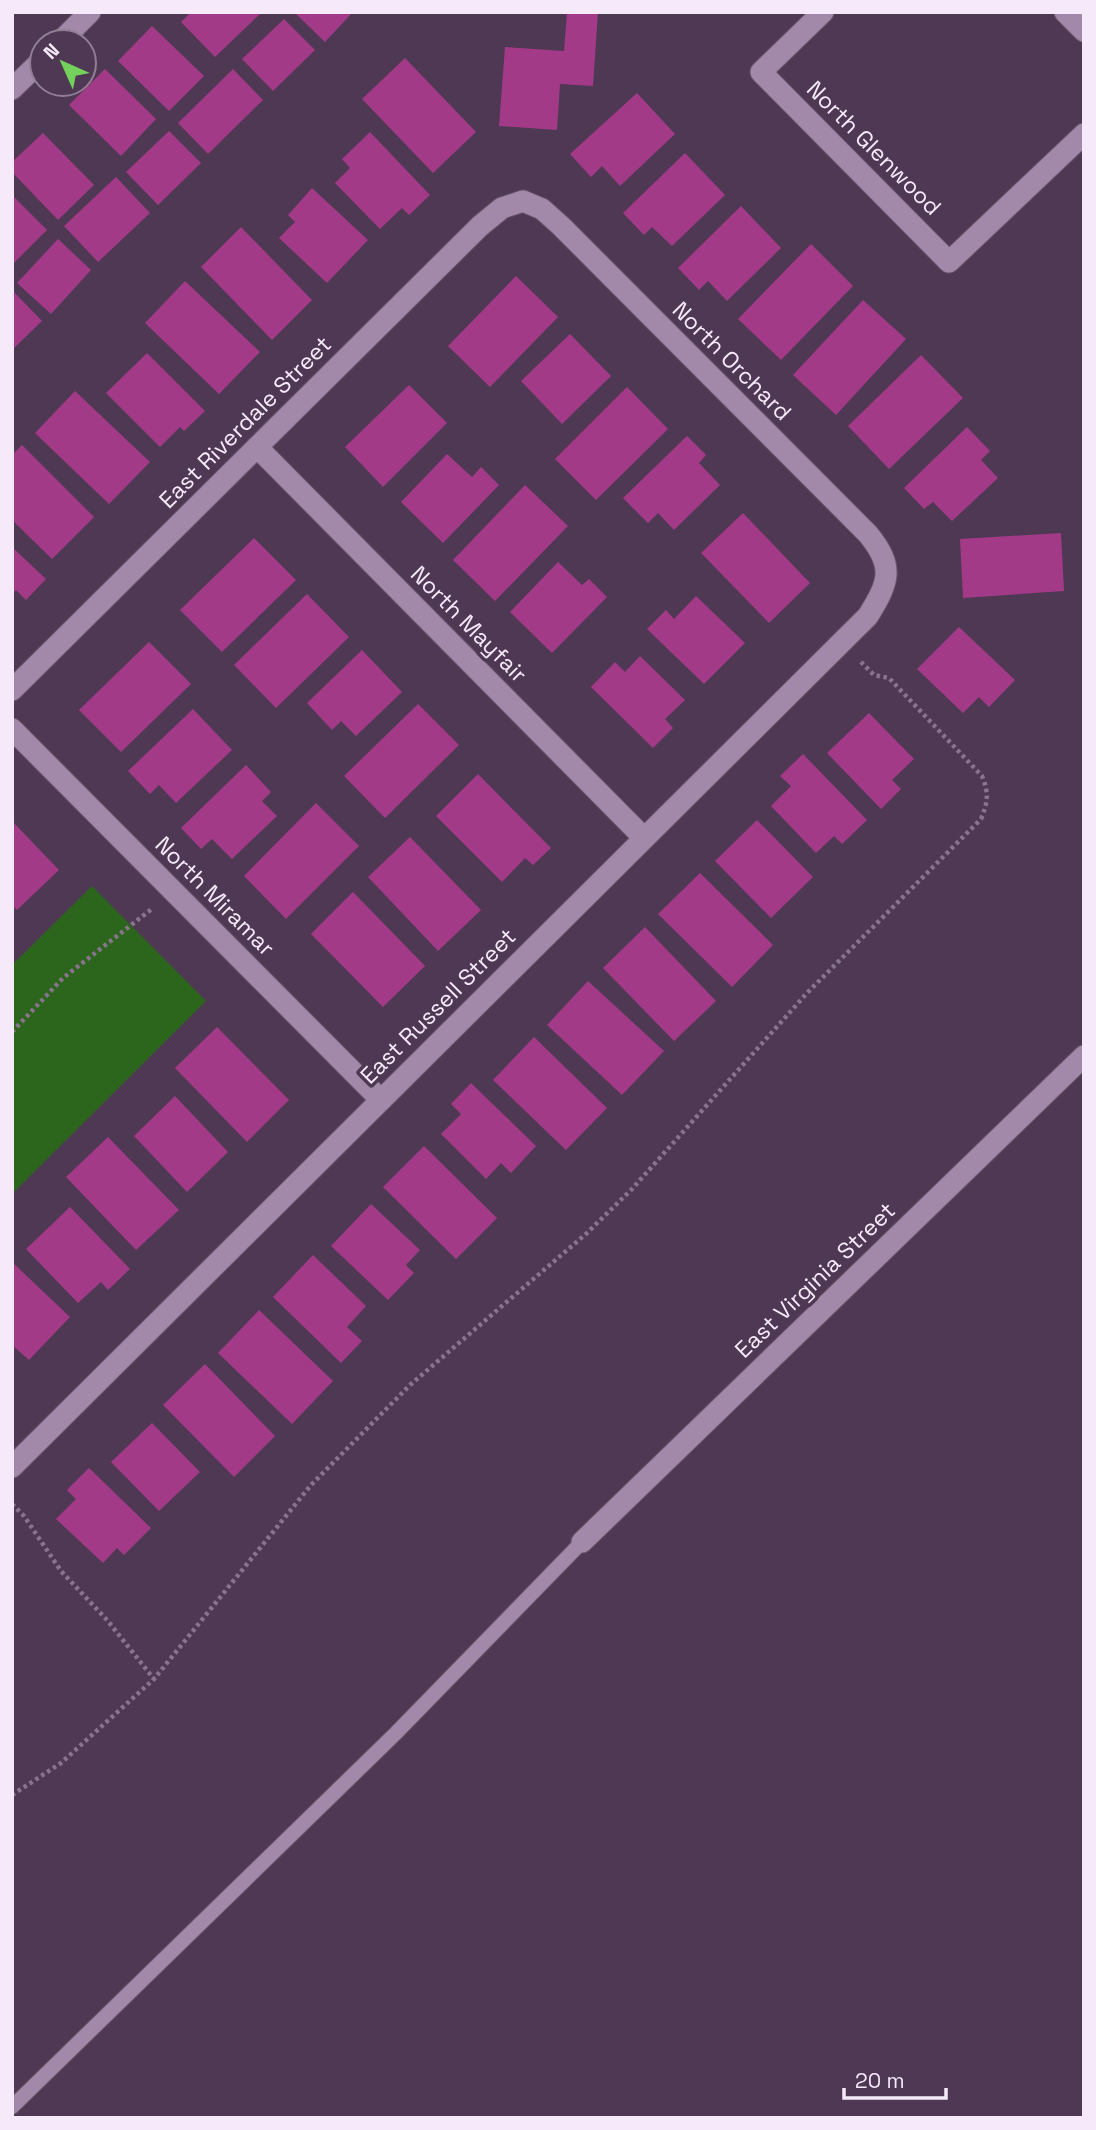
<svg xmlns="http://www.w3.org/2000/svg" width="1096" height="2130" viewBox="0 0 1096 2130" font-family="'Space Grotesk',sans-serif">
	<rect width="100%" height="100%" fill="#4e3853"/>
	<!-- green -->
	<path fill="#2c651c" d="M92,886L206,1001L12,1194V965Z"/>
	<!-- building -->
	<g fill="#a33a88">
		<path d="M191,12H262L215,57L181,22Z"/>
		<path d="M294,12H353L325,42Z"/>
		<path d="M567,12H598L593,86L560,84L557,130L499,126L505,47L564,51Z"/>
		<path d="M284,19L315,50L273,91L242,59Z"/>
		<path d="M152,26L204,76L169,111L118,61Z"/>
		<path d="M405,58L476,132L433,173L362,99Z"/>
		<path d="M105,69L156,119L121,156L69,105Z"/>
		<path d="M233,69L263,100L208,154L178,123Z"/>
		<path d="M637,93L675,134L620,186L602,166L591,177L570,154Z"/>
		<path d="M169,131L201,163L158,205L126,172Z"/>
		<path d="M370,132L430,195L409,215L402,208L380,229L335,183L350,168L342,159Z"/>
		<path d="M43,133L94,185L58,220L12,172V162Z"/>
		<path d="M685,153L725,195L672,246L652,227L644,235L623,213Z"/>
		<path d="M116,177L150,213L98,262L64,226Z"/>
		<path d="M312,188L368,240L327,283L279,238L295,222L288,215Z"/>
		<path d="M12,195L47,230L12,265Z"/>
		<path d="M741,206L781,248L727,301L708,281L699,290L678,268Z"/>
		<path d="M241,227L312,300L272,340L201,267Z"/>
		<path d="M58,239L91,270L51,314L17,283Z"/>
		<path d="M811,244L853,286L781,360L738,319Z"/>
		<path d="M516,276L558,317L490,387L448,346Z"/>
		<path d="M185,281L260,352L219,394L145,323Z"/>
		<path d="M12,290L42,321L12,350Z"/>
		<path d="M863,300L906,339L836,415L793,375Z"/>
		<path d="M570,334L611,376L562,424L521,381Z"/>
		<path d="M147,353L205,411L184,431L180,427L160,447L106,393Z"/>
		<path d="M921,355L963,398L889,469L848,426Z"/>
		<path d="M409,385L447,423L383,487L345,447Z"/>
		<path d="M627,387L668,429L596,500L555,459Z"/>
		<path d="M75,391L150,462L109,504L35,433Z"/>
		<path d="M967,427L990,451L981,460L998,478L952,521L933,502L924,509L904,488Z"/>
		<path d="M687,436L706,455L699,463L720,485L674,530L658,513L648,523L623,498Z"/>
		<path d="M22,445L94,517L52,559L12,520V455Z"/>
		<path d="M447,454L472,477L481,467L499,485L443,543L401,502Z"/>
		<path d="M525,485L568,526L495,601L453,560Z"/>
		<path d="M743,513L810,583L769,623L701,553Z"/>
		<path d="M1061,533L1064,591L963,598L960,539Z"/>
		<path d="M254,538L296,580L222,652L180,610Z"/>
		<path d="M12,547L46,579L26,600L16,590L12,594Z"/>
		<path d="M558,562L582,585L589,579L607,597L552,653L510,612Z"/>
		<path d="M307,594L349,637L276,708L234,665Z"/>
		<path d="M696,596L745,643L704,684L647,629L666,610L674,619Z"/>
		<path d="M959,627L1015,680L989,707L979,697L963,713L917,669Z"/>
		<path d="M149,642L191,684L121,752L79,710Z"/>
		<path d="M362,650L402,692L356,736L341,721L332,730L307,703Z"/>
		<path d="M640,656L685,700L665,719L673,728L653,748L591,687L615,662L625,672Z"/>
		<path d="M418,704L459,745L385,818L344,776Z"/>
		<path d="M193,709L232,750L176,803L159,785L150,794L128,771Z"/>
		<path d="M869,713L914,759L892,780L901,789L881,809L827,753Z"/>
		<path d="M803,754L867,820L842,844L834,836L816,853L771,806L791,786L780,776Z"/>
		<path d="M246,765L271,792L262,801L277,816L232,859L212,839L201,849L181,828Z"/>
		<path d="M478,774L551,848L533,865L525,858L502,882L436,816Z"/>
		<path d="M316,803L359,846L286,919L244,876Z"/>
		<path d="M757,820L813,877L771,918L715,861Z"/>
		<path d="M12,821L59,870L17,910L12,905Z"/>
		<path d="M410,837L481,910L438,951L368,877Z"/>
		<path d="M700,873L773,945L732,987L658,914Z"/>
		<path d="M353,892L425,966L383,1007L311,934Z"/>
		<path d="M645,927L716,1001L674,1041L603,968Z"/>
		<path d="M588,981L664,1051L622,1095L547,1025Z"/>
		<path d="M217,1027L289,1100L247,1142L175,1068Z"/>
		<path d="M534,1037L607,1108L566,1150L493,1080Z"/>
		<path d="M471,1083L536,1146L511,1173L501,1163L486,1179L441,1134L461,1114L451,1104Z"/>
		<path d="M175,1096L228,1152L187,1192L134,1136Z"/>
		<path d="M108,1137L179,1210L136,1250L66,1177Z"/>
		<path d="M424,1146L497,1218L456,1259L383,1187Z"/>
		<path d="M371,1204L420,1250L406,1265L414,1273L388,1300L331,1246Z"/>
		<path d="M70,1207L130,1269L108,1290L101,1282L78,1303L26,1249Z"/>
		<path d="M313,1255L366,1306L347,1327L362,1341L341,1363L273,1297Z"/>
		<path d="M12,1262L70,1317L29,1360L12,1345Z"/>
		<path d="M259,1310L333,1381L292,1424L218,1353Z"/>
		<path d="M205,1364L275,1436L234,1477L163,1405Z"/>
		<path d="M152,1423L200,1472L159,1511L111,1462Z"/>
		<path d="M89,1468L151,1528L124,1555L117,1548L103,1563L56,1519L76,1499L67,1490Z"/>
	</g>
	<g fill="none" stroke-linecap="round" stroke-linejoin="round">
		<!-- service casing -->
		<g stroke="#6a576f" stroke-width="16">
			<path id="service" d="M12,2107L396,1733L582,1542"/>
		</g>
		<!-- minor casing -->
		<g stroke="#6a576f" stroke-width="23">
			<g id="minor">
				<path d="M823,12L761,72L949,262L1084,134"/>
				<path d="M1065,12L1084,31"/>
				<path d="M60,42L90,12"/>
				<path d="M12,89L42,60"/>
				<path d="M257,447L644,838"/>
				<path d="M12,690L480,226L502,208L523,201L542,209L561,226L868,534C895,567 889,582 868,616L12,1467"/>
				<path d="M12,729L381,1100"/>
				<path d="M582,1542L1084,1056"/>
			</g>
		</g>
		<!-- path -->
		<g stroke="#88758d" stroke-width="4.5" stroke-dasharray="3.5 3.5" stroke-linecap="butt">
			<path d="M12,1032L63,978L153,908"/>
			<path d="M12,1504L24,1516L61,1571L107,1620L154,1679"/>
			<path d="M12,1795L61,1763L154,1679L311,1485L410,1385L587,1233L632,1189L807,993L981,819C988,802 989,793 982,776L889,678L874,675L860,661"/>
		</g>
		<!-- service -->
		<use href="#service" stroke="#a289a9" stroke-width="14"/>
		<!-- minor -->
		<use href="#minor" stroke="#a289a9" stroke-width="21"/>
	</g>
	<g text-anchor="middle" dominant-baseline="central" stroke-width="7" stroke-linejoin="round" paint-order="stroke">
		<!-- street labels -->
		<g font-size="23" fill="#f6e9fa" stroke="#4e3853">
			<text transform="translate(874 148) rotate(45)">North Glenwood</text>
			<text transform="translate(732 361) rotate(45)">North Orchard</text>
			<text transform="translate(245 422) rotate(-45)">East Riverdale Street</text>
			<text transform="translate(469 624) rotate(45)">North Mayfair</text>
			<text transform="translate(215 896) rotate(45)">North Miramar</text>
			<text transform="translate(438 1006) rotate(-45)">East Russell Street</text>
			<text transform="translate(815 1280) rotate(-44)">East Virginia Street</text>
		</g>
	</g>
	<!-- border -->
	<rect width="1096" height="2130" fill="none" stroke="#f6e9fa" stroke-width="28"/>
	<!-- north arrow -->
	<g transform="translate(63 63) rotate(315)"><circle r="33" fill="#4e3853" stroke="#917f96" stroke-width="2"/>
	<path d="M0-5L12 26L0 18L-12 26Z" fill="#74d25c"/>
	<text y="-10" font-size="19" font-weight="bold" text-anchor="middle" fill="#f6e9fa">N</text>
	</g>
	<!-- scale -->
	<path d="M844 2088v10h102v-10" fill="none" stroke="#f6e9fa" stroke-width="3.5"/>
	<text x="855" y="2088" font-size="21" fill="#f6e9fa" stroke="#4e3853" stroke-width="5" paint-order="stroke">20 m</text>
</svg>
